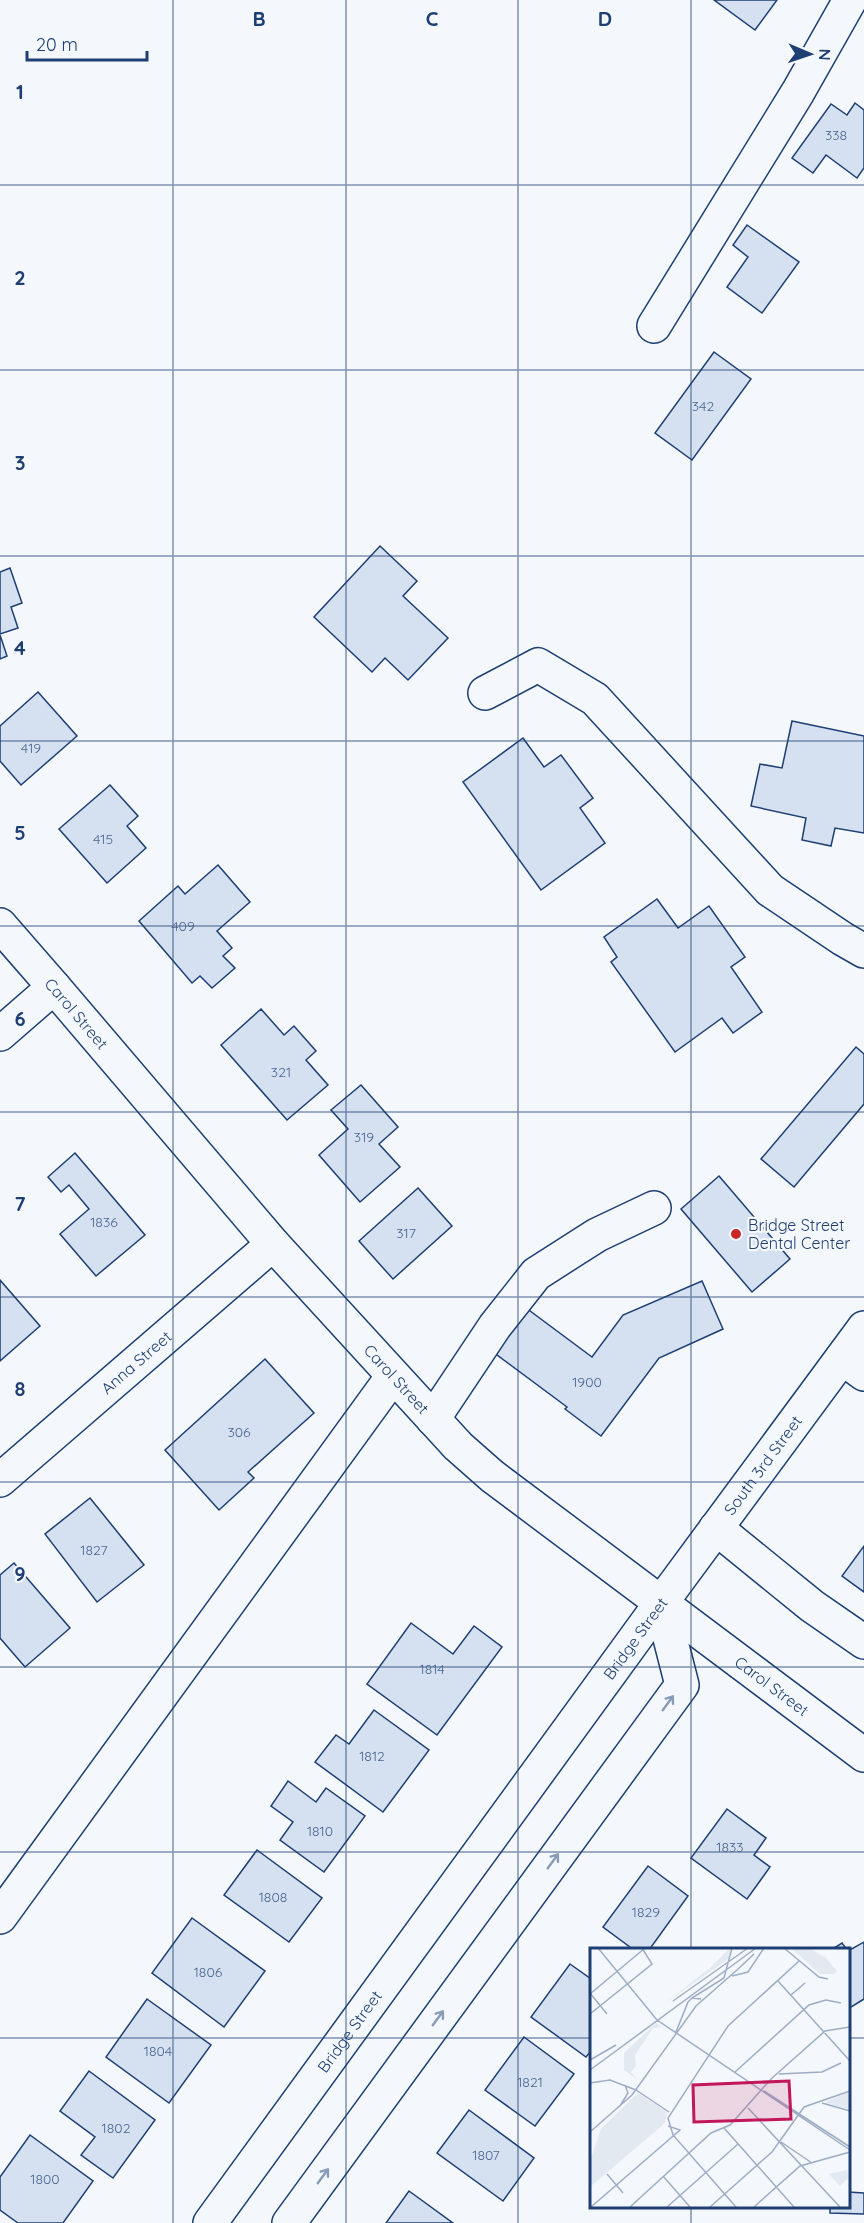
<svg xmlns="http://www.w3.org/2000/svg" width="864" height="2223" viewBox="0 0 864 2223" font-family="Quicksand,sans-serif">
	<rect width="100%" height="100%" fill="#f4f7fb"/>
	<!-- building -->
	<g fill="#d5e0f0" stroke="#1d3f73" stroke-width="1.5">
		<path d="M714,0H777L755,30Z"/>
		<path d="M855,103L864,110V168L857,178L826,155L813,173L792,158L831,104L847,115Z"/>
		<path d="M747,225L799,262L762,313L727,287L748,257L733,245Z"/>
		<path d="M714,352L751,379L692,460L655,433Z"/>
		<path d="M380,546L417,581L403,596L448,638L408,680L385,658L372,672L314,617Z"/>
		<path d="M10,568L22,603L11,607L18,628L0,634V572Z"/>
		<path d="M0,635L7,656L0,659Z"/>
		<path d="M38,692L77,736L21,785L0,761V726Z"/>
		<path d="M792,721L864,736V833L835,828L831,846L802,840L806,818L751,806L760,764L782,768Z"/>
		<path d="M523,738L544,767L561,755L593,798L580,808L605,843L541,890L463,782Z"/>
		<path d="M110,785L138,816L127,826L146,848L107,883L59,829Z"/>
		<path d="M218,865L250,902L217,931L232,948L223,956L235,968L212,988L200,976L192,983L139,921L178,886L185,894Z"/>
		<path d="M657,899L678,928L709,906L745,957L731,967L762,1012L733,1033L722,1018L675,1052L611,962L617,957L604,937Z"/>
		<path d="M261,1009L284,1035L294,1026L316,1051L306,1060L328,1085L287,1120L221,1045Z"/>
		<path d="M856,1047L864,1054V1104L794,1187L761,1159Z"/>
		<path d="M361,1085L398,1127L379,1144L400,1167L360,1202L319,1155L348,1129L331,1110Z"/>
		<path d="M75,1153L145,1235L96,1276L60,1234L89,1209L69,1185L61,1192L48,1177Z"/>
		<path d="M719,1176L790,1259L752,1292L681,1209Z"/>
		<path d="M418,1188L452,1226L393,1279L359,1241Z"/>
		<path d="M0,1280L40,1326L0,1361Z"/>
		<path d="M702,1281L723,1329L659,1358L601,1436L565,1409L567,1407L485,1346L518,1302L592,1357L623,1315Z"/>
		<path d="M265,1359L314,1413L248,1472L254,1478L219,1510L165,1450Z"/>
		<path d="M90,1498L144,1565L97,1602L45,1534Z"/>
		<path d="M864,1546V1592L842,1576Z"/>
		<path d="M14,1563L70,1628L25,1667L0,1638V1575Z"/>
		<path d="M411,1623L453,1654L474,1626L502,1647L437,1735L367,1684Z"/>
		<path d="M374,1710L429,1750L383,1812L315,1762L336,1735L349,1744Z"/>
		<path d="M288,1781L316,1802L326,1788L365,1816L324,1872L280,1840L293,1822L271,1806Z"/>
		<path d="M727,1809L766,1838L754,1855L770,1867L747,1899L691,1858Z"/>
		<path d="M257,1850L322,1898L289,1942L224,1895Z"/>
		<path d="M648,1866L688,1896L649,1950H634L603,1927Z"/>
		<path d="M192,1918L265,1971L224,2027L152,1973Z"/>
		<path d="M864,1942V1999L848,2009V1951Z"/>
		<path d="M842,1943L847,1950H831Z"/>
		<path d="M570,1964L591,1979V2051L586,2057L531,2017Z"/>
		<path d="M147,1999L211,2045L169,2103L106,2057Z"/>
		<path d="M524,2037L574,2074L535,2126L485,2090Z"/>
		<path d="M89,2071L155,2120L113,2178L81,2155L95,2137L60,2111Z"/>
		<path d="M469,2110L534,2158L503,2201L437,2153Z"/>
		<path d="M30,2135L93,2181L63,2223H18L0,2210V2177Z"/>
		<path d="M409,2191L453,2223H386Z"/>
		<path d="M848,2192L864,2193V2214L830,2213V2206H848Z"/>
	</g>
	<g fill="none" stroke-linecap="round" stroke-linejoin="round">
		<!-- minor casing -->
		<g stroke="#1d3f73" stroke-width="36">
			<g id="minor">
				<path d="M654,326L798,92L850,0"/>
				<path d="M485,693L538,665L595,699L770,890L843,939L864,951"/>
				<path id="s1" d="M0,925L54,987L273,1244L458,1446L492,1476L864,1755"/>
				<path d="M0,1034L54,987"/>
				<path d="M842,1358L864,1374"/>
				<path d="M433,1419L495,1326L536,1274L597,1235L654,1208"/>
				<path id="s2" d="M0,1480L273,1244"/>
				<path d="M716,1528L812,1606L864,1642"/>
				<path d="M0,1917L393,1376"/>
				<path d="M289,2223L682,1685L661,1603"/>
			</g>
		</g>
		<!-- major casing -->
		<g stroke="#1d3f73" stroke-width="36">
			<g id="major">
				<path id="s3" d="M210,2223L661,1603L864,1328"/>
			</g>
		</g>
		<!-- minor -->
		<use href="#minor" stroke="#f4f7fb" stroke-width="33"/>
		<!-- major -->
		<use href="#major" stroke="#f4f7fb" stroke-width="33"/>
	</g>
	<!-- one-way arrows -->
	<defs><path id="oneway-shaft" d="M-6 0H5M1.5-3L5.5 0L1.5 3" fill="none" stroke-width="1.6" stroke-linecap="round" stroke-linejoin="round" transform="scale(1.5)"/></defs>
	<g stroke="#889bb7">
		<use href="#oneway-shaft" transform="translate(668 1703) rotate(-54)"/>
		<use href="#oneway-shaft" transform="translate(553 1861) rotate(-54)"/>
		<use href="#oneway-shaft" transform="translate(438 2018) rotate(-54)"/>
		<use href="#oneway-shaft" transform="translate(323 2176) rotate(-54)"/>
	</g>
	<!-- grid -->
	<path fill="none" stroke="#1d3f73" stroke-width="1.5" stroke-opacity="0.55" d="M173,0V2223M346,0V2223M518,0V2223M691,0V1950M0,185H864M0,370H864M0,556H864M0,741H864M0,926H864M0,1112H864M0,1297H864M0,1482H864M0,1667H864M0,1852H864M0,2038H591M848,2038H864M691,2206V2223"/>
	<!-- markers -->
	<circle fill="#c62828" stroke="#f4f7fb" stroke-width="2" cx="736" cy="1234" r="6"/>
	<g text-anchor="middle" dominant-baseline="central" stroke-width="4.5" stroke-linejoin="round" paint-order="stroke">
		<!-- number labels -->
		<g font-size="14" fill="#4b6792">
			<text x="836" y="135">338</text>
			<text x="703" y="406">342</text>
			<text x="31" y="748">419</text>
			<text x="103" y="839">415</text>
			<text x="183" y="926">409</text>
			<text x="281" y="1072">321</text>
			<text x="364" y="1137">319</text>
			<text x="104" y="1222">1836</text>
			<text x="406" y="1233">317</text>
			<text x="587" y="1382">1900</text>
			<text x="239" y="1432">306</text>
			<text x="94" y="1550">1827</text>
			<text x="432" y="1669">1814</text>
			<text x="372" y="1756">1812</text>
			<text x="320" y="1831">1810</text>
			<text x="730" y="1847">1833</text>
			<text x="273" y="1897">1808</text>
			<text x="646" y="1912">1829</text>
			<text x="208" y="1972">1806</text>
			<text x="158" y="2051">1804</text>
			<text x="530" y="2082">1821</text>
			<text x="116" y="2128">1802</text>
			<text x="486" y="2155">1807</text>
			<text x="45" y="2179">1800</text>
		</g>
		<!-- street labels -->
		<g font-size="16" fill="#1d3f73" stroke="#f4f7fb">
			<text stroke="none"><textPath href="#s1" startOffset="117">Carol Street</textPath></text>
			<text stroke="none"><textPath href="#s2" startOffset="180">Anna Street</textPath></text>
			<text stroke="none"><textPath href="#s1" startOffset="603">Carol Street</textPath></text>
			<text stroke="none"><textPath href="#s3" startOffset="938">South 3rd Street</textPath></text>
			<text stroke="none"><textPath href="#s3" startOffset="723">Bridge Street</textPath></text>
			<text stroke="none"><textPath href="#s1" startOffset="1089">Carol Street</textPath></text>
			<text stroke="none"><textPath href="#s3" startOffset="237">Bridge Street</textPath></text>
		</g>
		<!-- poi labels -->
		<g font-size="16" fill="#1d3f73" stroke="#f4f7fb" text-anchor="start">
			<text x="748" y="1225">Bridge Street<tspan x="748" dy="18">Dental Center</tspan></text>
		</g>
	</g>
	<!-- overview -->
	<g transform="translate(590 1948)">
		<rect width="260" height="260" fill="#f4f7fb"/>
		<path d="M140,0L138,11L74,56L121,19ZM201,0H219L236,10L247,23L244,26H230ZM66,75L71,79L63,80L45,107L46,118L41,124L48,132L34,122V105ZM259,144V161L236,155V154ZM48,145L77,164L75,175L0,239V213L11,181ZM257,222L259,229L250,238L239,226Z" fill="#e3e9f0"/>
		<path fill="none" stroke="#9eadc5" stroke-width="1.5" d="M8,0L67,72L260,202M194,0L229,29L238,31M147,22L164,6M142,28L158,24L174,0M188,33L260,113M0,45L17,66M0,46L55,0M201,47L215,35M102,50L134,30L142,0M83,53L158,0M0,66L62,16L52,0M86,84L98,54L102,50L111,51M0,112L26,97M0,122L166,0M145,124L219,57L236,52L251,55M189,126L232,124L251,115M0,135L20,132L46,142M46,142L79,164M174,143L260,199M232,155L260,163M30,158L38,145L35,137M158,160L250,259M134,180L204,259M0,184L42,147L106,58L147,22M191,194L222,215M17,226L33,245M73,228L100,259M1,259L90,182L78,178M40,259L121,185L140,177L181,131L235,83L260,79M77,259L148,196M120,259L182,204L214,159L260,143M146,259L83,187L78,170L138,78L209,13M164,259L210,218L260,204"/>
		<path fill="#c2185b" fill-opacity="0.15" stroke="#c2185b" stroke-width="3" d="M199,133L201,171L104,174L103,137Z"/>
		<rect width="260" height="260" fill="none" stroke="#1d3f73" stroke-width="3"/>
	</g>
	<g font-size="20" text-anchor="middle" font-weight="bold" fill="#1d3f73" stroke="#f4f7fb" stroke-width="4.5" stroke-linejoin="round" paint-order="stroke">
		<text x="259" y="26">B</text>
		<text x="432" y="26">C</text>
		<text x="605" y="26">D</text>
		<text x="20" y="99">1</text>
		<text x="20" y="285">2</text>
		<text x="20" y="470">3</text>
		<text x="20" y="655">4</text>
		<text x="20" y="840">5</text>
		<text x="20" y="1026">6</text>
		<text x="20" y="1211">7</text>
		<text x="20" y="1396">8</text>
		<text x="20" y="1581">9</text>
	</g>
	<!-- north arrow -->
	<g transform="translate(810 54) rotate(92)" stroke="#f4f7fb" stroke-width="4.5" paint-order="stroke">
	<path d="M0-4.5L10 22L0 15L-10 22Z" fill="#1d3f73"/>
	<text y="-9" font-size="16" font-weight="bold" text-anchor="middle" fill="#1d3f73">N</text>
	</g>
	<!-- scale -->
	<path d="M27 51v9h120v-9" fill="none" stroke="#1d3f73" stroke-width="3"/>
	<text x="36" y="51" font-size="18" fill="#1d3f73" stroke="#f4f7fb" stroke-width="4.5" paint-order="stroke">20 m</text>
</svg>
